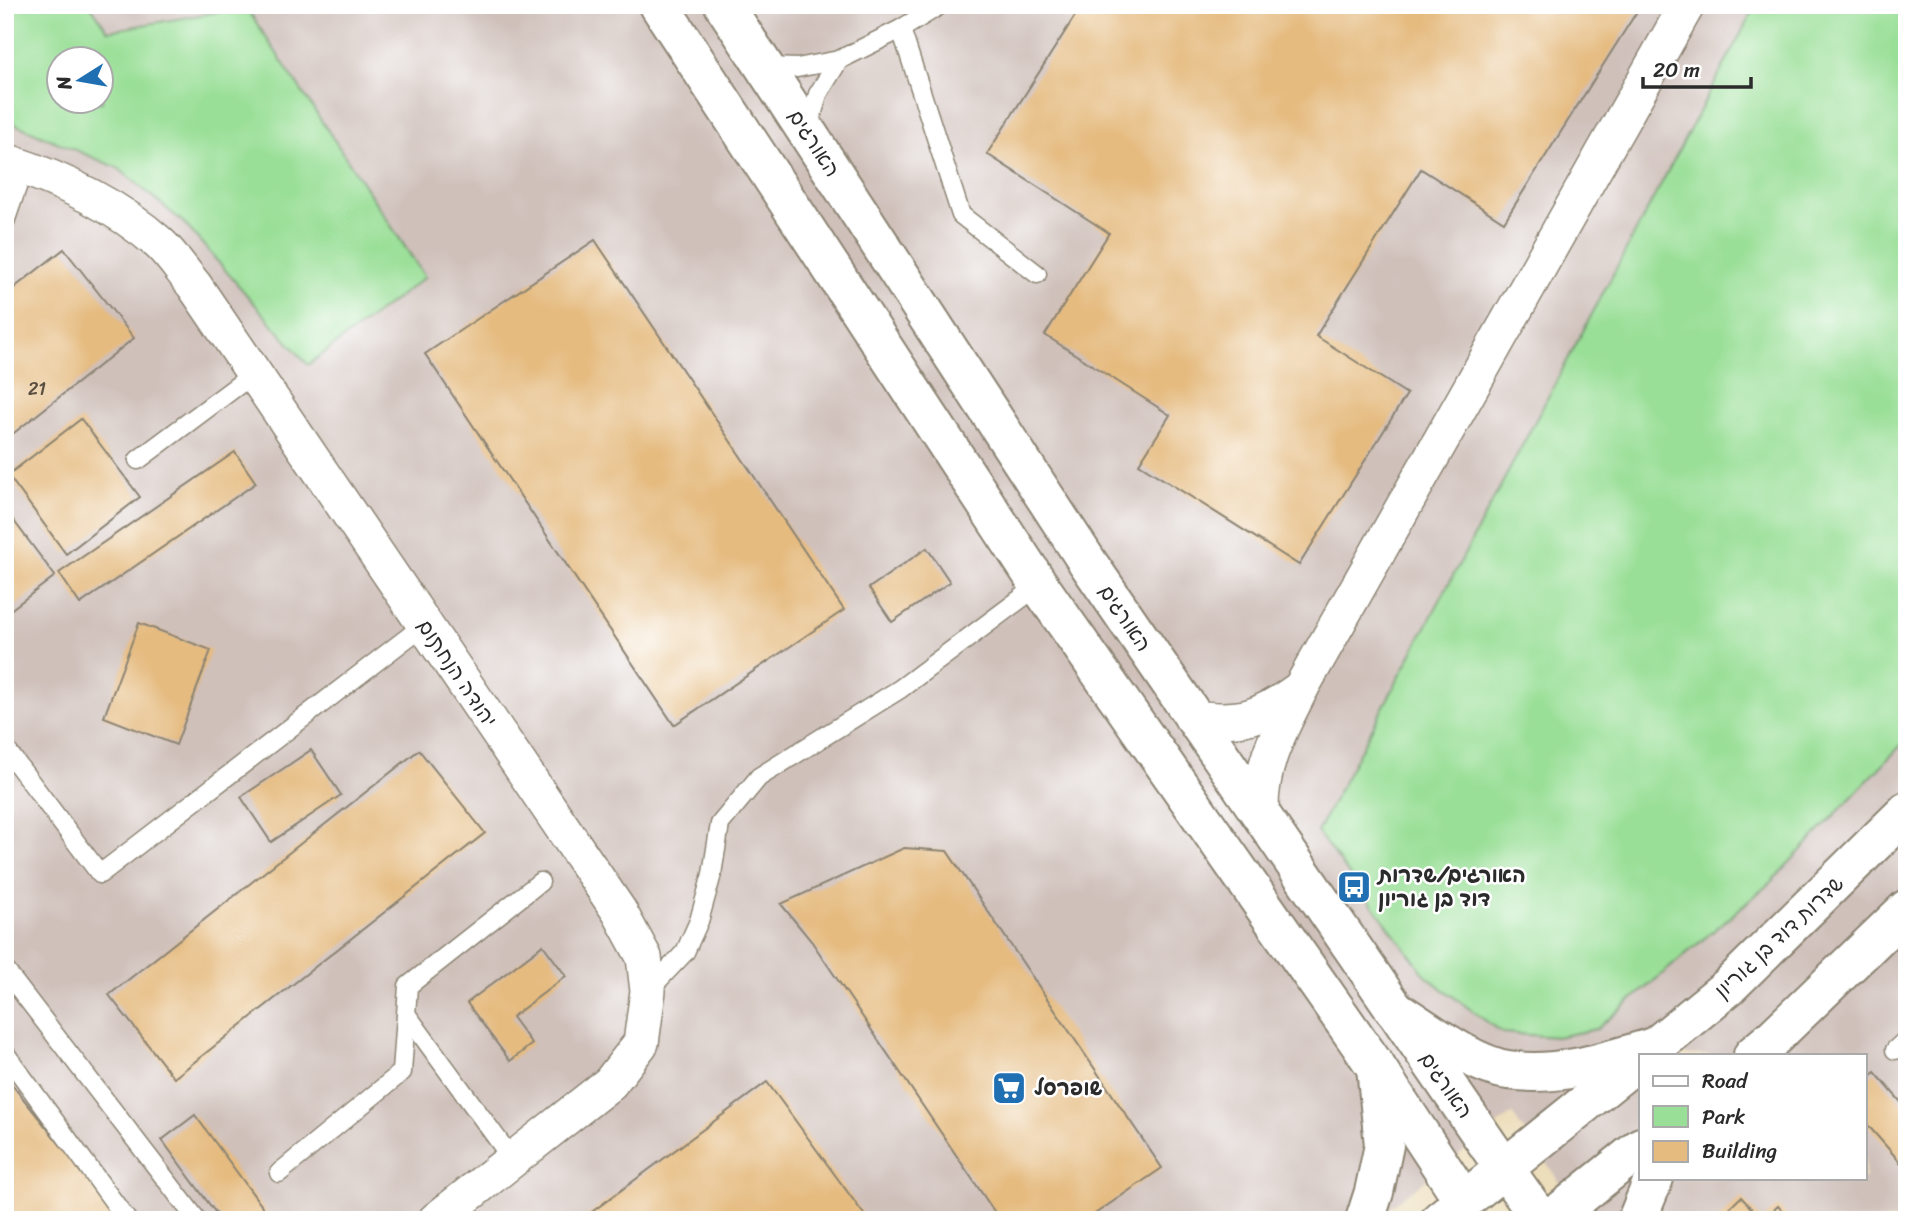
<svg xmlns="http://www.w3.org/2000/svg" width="1912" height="1225" viewBox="0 0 1912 1225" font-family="Sriracha,'Playpen Sans Hebrew',sans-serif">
	<rect width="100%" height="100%" fill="#fff"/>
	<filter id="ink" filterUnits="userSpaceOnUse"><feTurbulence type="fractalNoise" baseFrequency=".0143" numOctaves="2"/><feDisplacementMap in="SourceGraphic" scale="14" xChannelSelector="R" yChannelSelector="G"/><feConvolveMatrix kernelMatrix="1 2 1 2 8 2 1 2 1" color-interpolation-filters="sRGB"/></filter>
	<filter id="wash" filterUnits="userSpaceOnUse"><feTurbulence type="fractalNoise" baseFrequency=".00686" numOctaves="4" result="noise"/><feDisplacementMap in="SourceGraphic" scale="28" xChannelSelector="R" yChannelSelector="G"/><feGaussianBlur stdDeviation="1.57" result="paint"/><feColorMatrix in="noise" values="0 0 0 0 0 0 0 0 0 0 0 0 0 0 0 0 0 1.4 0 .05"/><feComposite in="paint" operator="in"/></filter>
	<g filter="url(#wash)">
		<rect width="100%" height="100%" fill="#eddebb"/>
		<!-- industrial -->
		<path fill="#cfc0ba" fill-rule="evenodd" d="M5,5H1907V1220H1586L1512,1114L1373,1220H5ZM60,60H102V102H60ZM1641,1055H1865V1178H1641Z"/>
		<!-- green -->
		<g fill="#9adf97" stroke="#628561" stroke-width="2" fill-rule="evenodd">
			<path d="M5,5H90L108,31L246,7L425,277L308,365L184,223L118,168L5,120ZM60,60H102V102H60Z"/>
			<path d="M1756,5H1907V739L1770,883L1597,1029L1556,1037L1502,1033L1427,977L1317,832Z"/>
		</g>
		<g id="blocks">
			<!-- building -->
			<g fill="#e5bb80">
				<path d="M1082,5H1641L1504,222L1421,169L1316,336L1407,394L1299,565L1139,464L1170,415L1045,335L1109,233L987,154Z"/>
				<path d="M595,240L844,610L674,725L425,354Z"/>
				<path d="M64,249L134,338L5,440V295Z"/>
				<path d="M81,419L140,497L66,554L8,475Z"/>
				<path d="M235,452L256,483L80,604L59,573Z"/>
				<path d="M5,509L55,576L5,614Z"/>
				<path d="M927,548L950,582L892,622L869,588Z"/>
				<path d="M139,623L211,650L176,745L104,717Z"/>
				<path d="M311,750L341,795L271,842L241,797Z"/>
				<path d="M419,750L485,833L174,1078L109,995Z"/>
				<path d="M904,848L947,851L1162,1168L1086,1220H1000L812,942L781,904Z"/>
				<path d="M543,945L566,976L512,1017L532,1044L510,1061L467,1003Z"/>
				<path d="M1875,1072L1907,1109V1170L1865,1122V1080Z"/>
				<path d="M5,1076L121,1220H5Z"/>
				<path d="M767,1082L868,1220H581Z"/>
				<path d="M195,1115L272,1220H221L162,1140Z"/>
				<path d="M1741,1197L1762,1220H1717Z"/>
				<path d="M1778,1206L1791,1220H1763Z"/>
			</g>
		</g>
	</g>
	<g filter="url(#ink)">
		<use href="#blocks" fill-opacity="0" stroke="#8c8473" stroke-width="2"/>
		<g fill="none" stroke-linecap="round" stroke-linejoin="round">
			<!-- service casing -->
			<g stroke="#8c8473" stroke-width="21">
				<g id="service">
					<path d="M901,29L961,215L1037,274"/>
					<path d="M765,67L797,68L839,60L901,29L940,5"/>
					<path d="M808,130L818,94L839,60"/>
					<path d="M5,222L24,167"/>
					<path d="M138,460L253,374"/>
					<path d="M5,748L100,874L424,625"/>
					<path d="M5,970L197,1220"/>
					<path d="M648,991L685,952L699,921L712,874L720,824L759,777L900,689L1039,585"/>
					<path d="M407,1015L512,1159"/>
					<path d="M1895,1050L1907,1039"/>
					<path d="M5,1053L127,1220"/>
					<path d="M279,1173L402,1072L408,986L540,882"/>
				</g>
			</g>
			<!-- minor casing -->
			<g stroke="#8c8473" stroke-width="38">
				<g id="minor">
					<path d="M5,161C60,179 115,204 159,243C172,255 183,272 194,285L619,911L644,957L648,991L641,1043L610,1083L436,1220"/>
					<path d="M1192,718C1243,724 1260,718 1301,688"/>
					<path d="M1261,816C1259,765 1279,732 1301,688L1687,5"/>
				</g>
			</g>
			<!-- tertiary casing -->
			<g stroke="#8c8473" stroke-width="42">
				<g id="tertiary">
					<path d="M659,5L1039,585L1376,1067L1464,1201"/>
					<path d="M724,5L1088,563L1504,1168"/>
				</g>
			</g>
			<!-- secondary casing -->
			<g stroke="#8c8473" stroke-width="42">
				<g id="secondary">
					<path d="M1394,1009C1425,1028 1472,1065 1508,1070C1559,1078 1609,1060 1657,1046"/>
					<path d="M1645,1055L1728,987L1907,811"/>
					<path d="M1753,1055L1773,1038L1907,909"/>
					<path d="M1504,1168L1541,1220"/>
					<path d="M1365,1220L1374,1192L1384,1145L1376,1067"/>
					<path d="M1440,1220L1640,1059"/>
					<path d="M1550,1220L1641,1147"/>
					<path d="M1637,1220L1654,1178"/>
				</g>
			</g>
			<!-- service -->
			<use href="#service" stroke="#fff" stroke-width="18"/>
			<!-- minor -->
			<use href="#minor" stroke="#fff" stroke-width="35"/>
			<!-- tertiary -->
			<use href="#tertiary" stroke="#fff" stroke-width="38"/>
			<!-- secondary -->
			<use href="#secondary" stroke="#fff" stroke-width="38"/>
		</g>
	</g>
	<!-- icons -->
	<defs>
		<g id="bus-square" transform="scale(1.75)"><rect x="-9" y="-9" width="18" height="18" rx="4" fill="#1f6fb2" stroke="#fff"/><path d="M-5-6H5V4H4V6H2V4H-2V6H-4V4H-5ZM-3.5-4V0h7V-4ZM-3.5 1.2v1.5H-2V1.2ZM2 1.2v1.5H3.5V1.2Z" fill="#fff"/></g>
		<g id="supermarket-square" transform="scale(1.75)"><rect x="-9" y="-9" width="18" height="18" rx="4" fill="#1f6fb2" stroke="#fff"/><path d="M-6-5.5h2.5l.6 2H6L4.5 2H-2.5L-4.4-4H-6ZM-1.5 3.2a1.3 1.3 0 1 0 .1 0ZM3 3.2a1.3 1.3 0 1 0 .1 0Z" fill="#fff"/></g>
	</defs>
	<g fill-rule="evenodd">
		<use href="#bus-square" x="1354" y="887"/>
		<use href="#supermarket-square" x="1009" y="1088"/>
	</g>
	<g text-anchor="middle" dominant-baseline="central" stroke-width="5" stroke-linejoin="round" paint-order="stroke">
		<!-- number labels -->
		<g font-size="18" fill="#5a4f40">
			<text x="37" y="389">21</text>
		</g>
		<!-- street labels -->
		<g font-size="21" fill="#2b2b2b" stroke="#fff">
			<text transform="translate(814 143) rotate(57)">האורגים</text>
			<text transform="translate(1125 618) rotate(56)">האורגים</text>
			<text transform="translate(457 673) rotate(56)">יהודה הנחתום</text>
			<text transform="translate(1779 937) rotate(-43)">שדרות דוד בן גוריון</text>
			<text transform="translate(1446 1085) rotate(55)">האורגים</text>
		</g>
		<!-- poi labels -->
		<g font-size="21" font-weight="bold" fill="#2b2b2b" stroke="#fff" text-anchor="start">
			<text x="1378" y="875">האורגים/שדרות<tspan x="1378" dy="24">דוד בן גוריון</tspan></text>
			<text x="1034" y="1088">שופרסל</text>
		</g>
	</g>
	<!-- margin -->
	<rect width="1912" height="1225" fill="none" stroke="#fff" stroke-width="28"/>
	<!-- legend -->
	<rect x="1639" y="1054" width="228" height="126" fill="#ffffff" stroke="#aaaaaa" stroke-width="2"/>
	<rect x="1653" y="1076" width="35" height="10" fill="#ffffff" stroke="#aaaaaa" stroke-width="2"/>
	<text x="1702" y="1088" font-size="21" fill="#2b2b2b">Road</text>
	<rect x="1653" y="1106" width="35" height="21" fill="#9adf97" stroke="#aaaaaa" stroke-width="2"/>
	<text x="1702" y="1124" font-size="21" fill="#2b2b2b">Park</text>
	<rect x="1653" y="1141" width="35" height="21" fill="#e5bb80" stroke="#aaaaaa" stroke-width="2"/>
	<text x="1702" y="1158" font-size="21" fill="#2b2b2b">Building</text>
	<!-- north arrow -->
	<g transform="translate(80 80) rotate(259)"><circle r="33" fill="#ffffff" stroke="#aaaaaa" stroke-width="2"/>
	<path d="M0-5L12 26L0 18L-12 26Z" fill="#1f6fb2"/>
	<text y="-10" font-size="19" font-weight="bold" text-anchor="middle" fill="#2b2b2b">N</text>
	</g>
	<!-- scale -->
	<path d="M1643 77v10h108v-10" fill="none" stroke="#2b2b2b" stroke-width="3.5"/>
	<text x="1653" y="77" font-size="21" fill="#2b2b2b" stroke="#ffffff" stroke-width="5" paint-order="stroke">20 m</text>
</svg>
